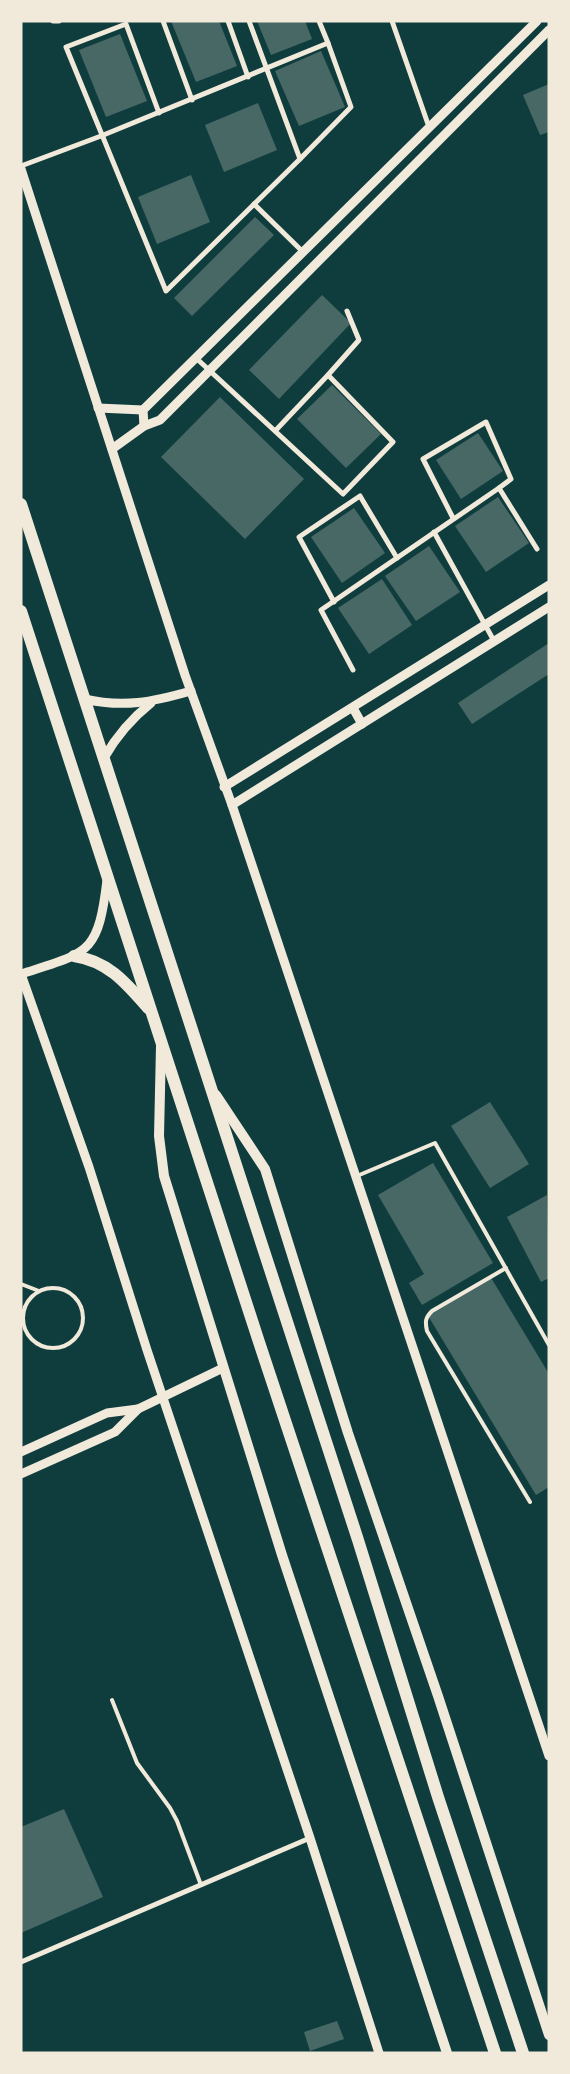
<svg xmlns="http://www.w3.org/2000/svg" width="570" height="2074" viewBox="0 0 570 2074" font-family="'Source Serif 4',serif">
	<rect width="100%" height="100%" fill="#0f3d3e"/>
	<!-- building -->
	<g fill="#486865">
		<path d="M171,21H219L237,66L196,82Z"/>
		<path d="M257,21H305L312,39L271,55Z"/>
		<path d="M120,34L147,101L106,117L79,50Z"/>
		<path d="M321,51L345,107L299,126L275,71Z"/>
		<path d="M549,84V132L540,135L523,95Z"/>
		<path d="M258,103L277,150L224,172L205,125Z"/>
		<path d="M191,175L210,222L157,244L138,197Z"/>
		<path d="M255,217L274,235L192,316L174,298Z"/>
		<path d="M322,295L351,323L279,399L249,370Z"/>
		<path d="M332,385L381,434L346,468L297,419Z"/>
		<path d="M220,397L304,479L245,539L161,457Z"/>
		<path d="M478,433L503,471L461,499L436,460Z"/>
		<path d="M498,497L529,543L486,572L455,526Z"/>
		<path d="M354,508L385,553L342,583L311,537Z"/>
		<path d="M429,546L460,592L416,621L385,576Z"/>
		<path d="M382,579L412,625L369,654L338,608Z"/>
		<path d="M549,643V674L472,724L458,703Z"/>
		<path d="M490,1102L529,1164L490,1188L451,1126Z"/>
		<path d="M433,1163L493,1263L422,1305L409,1283L424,1274L378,1195Z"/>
		<path d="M547,1195L549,1278L541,1282L507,1217Z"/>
		<path d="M490,1276L549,1374V1487L536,1495L427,1314Z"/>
		<path d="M64,1809L103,1897L21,1933V1827Z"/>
		<path d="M337,2021L344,2039L310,2051L304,2032Z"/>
	</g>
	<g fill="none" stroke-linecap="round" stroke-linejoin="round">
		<!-- service -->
		<g stroke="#f1e9da" stroke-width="4">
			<path d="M357,1176L435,1143L549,1345"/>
			<path d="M506,1268L432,1311C425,1318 425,1322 427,1331L530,1502"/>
			<path d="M21,1284L39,1291"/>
			<circle cx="53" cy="1318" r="30"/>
			<path d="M112,1700L137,1763L170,1808L177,1821L201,1885"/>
		</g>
		<!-- minor -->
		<g stroke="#f1e9da" stroke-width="5">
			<path d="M53,21H59"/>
			<path d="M163,21L192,100"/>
			<path d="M228,21L248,77"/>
			<path d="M392,21L429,127"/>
			<path d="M159,113L126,24L66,47L166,291L300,159L249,21"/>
			<path d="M300,159L351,107L328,43"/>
			<path d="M21,166L101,136L328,43L319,21"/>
			<path d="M254,204L302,251"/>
			<path d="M196,358L343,494L393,442L328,375L276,430"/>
			<path d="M328,375L359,340L347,311"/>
			<path d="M453,518L423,459L486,422L511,479L499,488"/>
			<path d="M434,532L494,641"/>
			<path d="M334,602L299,537L360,496L397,558"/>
			<path d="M353,670L321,610L499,488L537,549"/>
			<path d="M21,1962L310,1838"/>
		</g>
		<!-- tertiary -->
		<g stroke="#f1e9da" stroke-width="9">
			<path d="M21,169L185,675L232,805L549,1756"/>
			<path d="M98,408L143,410"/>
			<path d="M144,426L143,410L537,21"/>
			<path d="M112,449L144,426L160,420L549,30"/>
			<path d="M84,699C124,708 152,702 191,691"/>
			<path d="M353,708L362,724"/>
			<path d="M104,758C117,735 131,719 151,703"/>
			<path d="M224,787L549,585"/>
			<path d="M232,805L549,607"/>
			<path d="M21,974L89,1167L147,1350L310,1838L379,2053"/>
			<path d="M21,974C89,952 98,955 107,880"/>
			<path d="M21,1452L107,1413L138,1409"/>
			<path d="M21,1474L115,1432L138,1409L223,1368"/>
		</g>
		<!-- secondary -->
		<g stroke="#f1e9da" stroke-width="10">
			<path d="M161,1046L159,1136L164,1176L282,1555L447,2053"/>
			<path d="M216,1095L265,1169L348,1433L438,1696L549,2035"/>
		</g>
		<!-- primary -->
		<g stroke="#f1e9da" stroke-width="12">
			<path d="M21,504L358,1540L438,1797L523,2053"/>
			<path d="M21,611L258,1339L495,2053"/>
			<path d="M74,956C108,961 126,983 148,1008"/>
		</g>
	</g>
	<!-- border -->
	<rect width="570" height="2074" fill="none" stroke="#f1e9da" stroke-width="45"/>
</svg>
